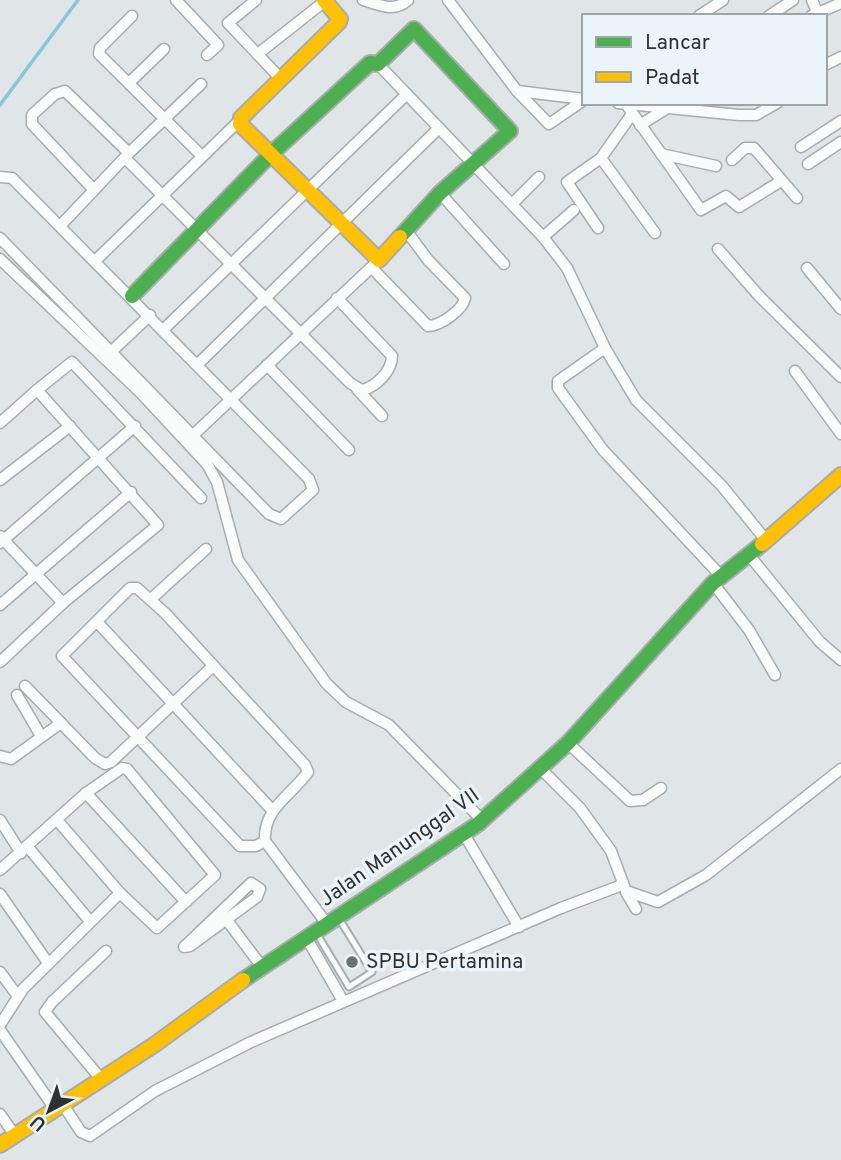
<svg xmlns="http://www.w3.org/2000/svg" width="841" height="1160" viewBox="0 0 841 1160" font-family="Overpass,sans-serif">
	<rect width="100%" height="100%" fill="#e0e5e7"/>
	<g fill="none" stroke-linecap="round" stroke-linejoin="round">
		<!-- stream -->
		<path stroke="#87c6dd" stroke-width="3.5" d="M0,105L78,0"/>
		<!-- lane casing -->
		<g stroke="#a8acae" stroke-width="9">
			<path id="lane" d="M317,934L349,987L372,972L338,917"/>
		</g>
		<!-- street casing -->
		<g stroke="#a8acae" stroke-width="13">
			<g id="street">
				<path d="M176,0L218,45L207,55"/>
				<path d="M256,0L228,23L280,78"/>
				<path d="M363,0C380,5 394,13 408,0"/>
				<path d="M448,0L517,91L584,99"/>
				<path d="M812,0L817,12"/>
				<path d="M132,16L100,48L99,54L202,156"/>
				<path d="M699,16L723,0"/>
				<path d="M769,16L793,0"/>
				<path d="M811,16L841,3"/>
				<path d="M259,53L325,1"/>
				<path d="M378,64L543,237L567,268L605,348L636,400L722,486L765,539"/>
				<path d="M825,65L841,57"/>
				<path d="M130,82L164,49"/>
				<path d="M517,91L549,124L584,100"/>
				<path d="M618,103L739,115H756L777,103"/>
				<path d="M626,104L701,210L726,196L739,207L781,181"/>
				<path d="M640,125L669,107"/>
				<path d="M801,147L841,121"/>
				<path d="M661,154L716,166"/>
				<path d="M125,158L350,383L362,390C376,387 392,371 392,356L337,298"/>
				<path d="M601,158L655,233"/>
				<path d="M732,160L745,148H754L797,198"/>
				<path d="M808,164L841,142"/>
				<path d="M0,177L12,178L309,479L313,490L281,519L269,514L0,238"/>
				<path d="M94,190L32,124V115L55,94L65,91L129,153"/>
				<path d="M440,193L504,264"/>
				<path d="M512,204L539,177"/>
				<path d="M61,225L129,153L201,84"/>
				<path d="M598,228L567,182L601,158L632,114"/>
				<path d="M543,237L574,210"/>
				<path d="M718,249L760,297L841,377"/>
				<path d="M0,259L140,392L207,464L217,482L238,560L326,683L346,702L389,725L482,820"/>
				<path d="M96,260L240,120"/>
				<path d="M372,268L428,326C440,326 463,310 465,298L428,260L405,229"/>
				<path d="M807,268L841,309"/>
				<path d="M164,329L407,94"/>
				<path d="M605,348L558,381V388L603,450L721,576"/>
				<path d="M112,351L150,315"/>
				<path d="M198,364L439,128"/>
				<path d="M267,365L349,450"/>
				<path d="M795,371L841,434"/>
				<path d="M357,389L382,416"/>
				<path d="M37,390L72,362L201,498"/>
				<path d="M0,423L37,390L158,525L63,603L0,662"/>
				<path d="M189,439L379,260"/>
				<path d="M0,480L70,426"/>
				<path d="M0,536L63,603"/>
				<path d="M0,543L135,426"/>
				<path d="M749,555L820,642L841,660"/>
				<path d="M713,583L749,630L775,675"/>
				<path d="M151,599L206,549"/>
				<path d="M0,605L131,492"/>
				<path d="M98,623L272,810"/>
				<path d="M25,686L95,758L105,764L111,762L213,666"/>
				<path d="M17,695L41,736"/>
				<path d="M568,743L630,801L643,800L661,788"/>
				<path d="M0,756L11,759L61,723"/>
				<path d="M541,769L580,808L611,851L626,891L658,902L706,875L841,769"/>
				<path d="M86,793L186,902"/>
				<path d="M0,820L21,853"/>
				<path d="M464,834L519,927"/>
				<path d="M265,841L256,846H240L62,656L130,588H137L165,613L305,765L308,772C291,796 263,808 265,841L327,924"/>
				<path d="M27,846L89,920"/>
				<path d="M0,870L86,793L122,768L127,769L215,875L157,928L120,893L57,820"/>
				<path d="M251,883L260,889L257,897L190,946L184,947Z"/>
				<path d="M626,892L636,909"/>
				<path d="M0,894L48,963"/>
				<path d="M226,919L262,967"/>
				<path d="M306,937L343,1001"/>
				<path d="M0,972L17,995"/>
				<path d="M0,1025L23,989L120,893"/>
				<path d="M0,1030L55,1109"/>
				<path d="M101,1079L45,1012L52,1002L106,951"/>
				<path d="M62,1103L81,1132L90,1136L155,1091L251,1042L561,908L622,885"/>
				<path d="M0,1114L14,1134"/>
			</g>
		</g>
		<!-- fast casing -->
		<g stroke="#a8acae" stroke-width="18">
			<g id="fast">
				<path d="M132,296L271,154L370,63L378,64L414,29L510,131L440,193L400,237"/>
				<path d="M243,980L478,824L568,743L713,583L762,544"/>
			</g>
		</g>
		<!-- slow casing -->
		<g stroke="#a8acae" stroke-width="18">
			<g id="slow">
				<path d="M324,0L340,19L339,22L241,118L240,124L379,260L400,237"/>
				<path d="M762,544L841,475"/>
				<path d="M0,1145L154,1045L243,980"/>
			</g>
		</g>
		<!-- lane -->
		<use href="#lane" stroke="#fafbfb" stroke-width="5"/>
		<!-- street -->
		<use href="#street" stroke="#fafbfb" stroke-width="10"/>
		<!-- fast -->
		<use href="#fast" stroke="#4caf50" stroke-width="14"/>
		<!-- slow -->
		<use href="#slow" stroke="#ffc107" stroke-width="14"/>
	</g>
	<!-- markers -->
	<circle fill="#6c7071" stroke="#ebf4f8" stroke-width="2.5" cx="352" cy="962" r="7"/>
	<g text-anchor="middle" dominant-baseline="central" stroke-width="7" stroke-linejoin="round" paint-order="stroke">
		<!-- street labels -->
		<g font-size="21" fill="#2d3132" stroke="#ebf4f8">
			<text transform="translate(400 848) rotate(-35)">Jalan Manunggal VII</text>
		</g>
		<!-- poi labels -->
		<g font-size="21" fill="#2d3132" stroke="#ebf4f8" text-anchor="start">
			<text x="366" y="962">SPBU Pertamina</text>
		</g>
	</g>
	<!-- legend -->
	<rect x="582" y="14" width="245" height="91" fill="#ebf4f8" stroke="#9fa6a9" stroke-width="2"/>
	<rect x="596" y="37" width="35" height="10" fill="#4caf50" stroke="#9fa6a9" stroke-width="2"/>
	<text x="645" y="49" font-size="21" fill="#2d3132">Lancar</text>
	<rect x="596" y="72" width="35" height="10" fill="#ffc107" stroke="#9fa6a9" stroke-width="2"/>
	<text x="645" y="84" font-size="21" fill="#2d3132">Padat</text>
	<!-- north arrow -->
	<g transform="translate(49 1111) rotate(221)" stroke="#ebf4f8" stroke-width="5" paint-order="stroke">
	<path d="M0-5L12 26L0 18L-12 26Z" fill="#2d3132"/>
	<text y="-10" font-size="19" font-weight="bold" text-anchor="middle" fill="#2d3132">U</text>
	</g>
</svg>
